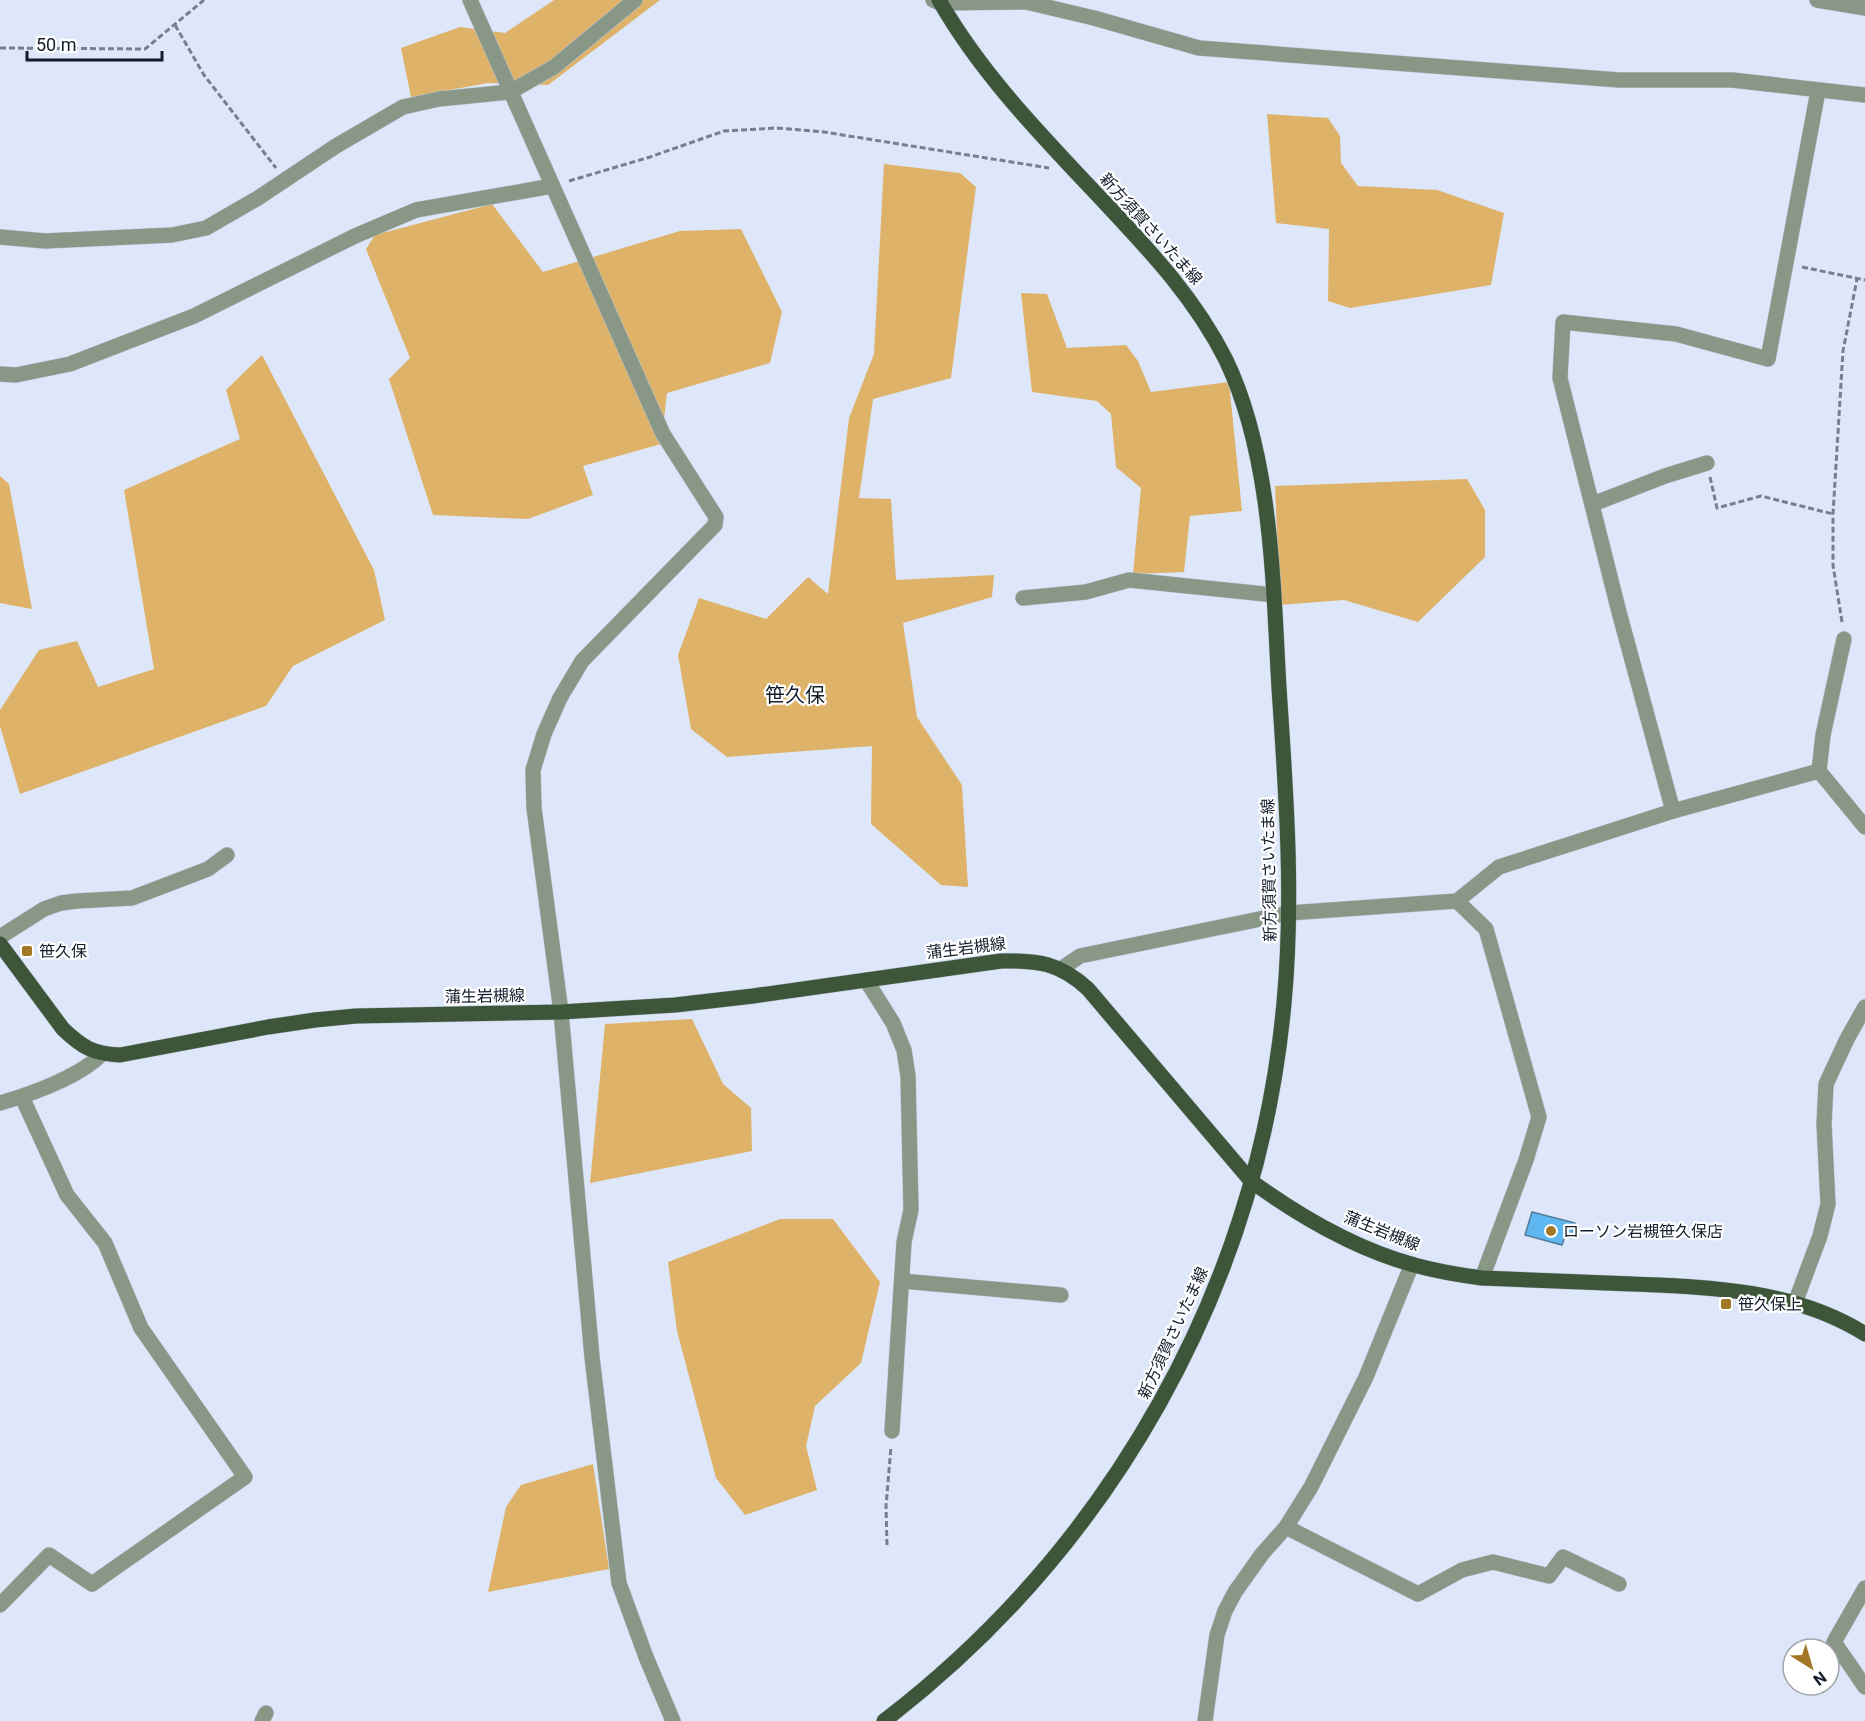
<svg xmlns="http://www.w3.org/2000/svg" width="1865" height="1721" viewBox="0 0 1865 1721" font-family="Roboto,'Noto Sans JP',sans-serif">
	<rect width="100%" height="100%" fill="#dde7f9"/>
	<!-- green -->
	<g fill="#deb268">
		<path d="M554,0H660L548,85L488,83L411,97L401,48L460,27L505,33Z"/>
		<path d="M1267,114L1328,118L1340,136L1341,163L1358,186L1437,190L1504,213L1491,285L1350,308L1328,301L1329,229L1276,223Z"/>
		<path d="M884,164L960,173L976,187L951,378L873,399L859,498L891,499L896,580L994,575L992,597L903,623L917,717L962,785L968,887L941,885L871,824L872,746L727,757L691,729L678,655L699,598L766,619L808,577L828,594L849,418L874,354Z"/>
		<path d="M492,204L543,272L680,231L741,229L782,312L770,363L667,393L661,444L583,466L593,495L528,519L433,515L389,379L410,358L366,249L375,235Z"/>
		<path d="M1021,293L1047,294L1067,348L1126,345L1138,361L1151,392L1229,382L1242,511L1190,516L1184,572L1133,574L1141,488L1116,467L1111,414L1097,401L1032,392Z"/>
		<path d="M262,355L374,570L385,620L293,666L266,706L20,794L0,726V710L39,650L77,641L98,687L154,669L124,490L240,439L226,390Z"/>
		<path d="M0,476L9,484L32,609L0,603Z"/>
		<path d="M1467,479L1485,510V557L1418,622L1344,600L1280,605L1275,486Z"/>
		<path d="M692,1019L723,1084L751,1108L752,1151L590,1183L605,1024Z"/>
		<path d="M780,1219H833L880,1282L861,1363L815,1406L806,1446L817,1490L745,1515L716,1478L677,1331L668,1262Z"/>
		<path d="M593,1464L609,1569L488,1592L506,1507L521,1485Z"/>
	</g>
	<!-- building -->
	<path fill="#5eb7f0" stroke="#507a98" stroke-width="1.5" d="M1532,1212L1575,1223L1571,1238L1565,1236L1562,1245L1525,1235Z"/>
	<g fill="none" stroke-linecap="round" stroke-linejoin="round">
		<!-- minor casing -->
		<g stroke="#b9c2d4" stroke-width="16">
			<g id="minor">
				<path d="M470,0L663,434L716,517L715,525L582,661L560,698L544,734L533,770L534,808L561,1012L592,1357L619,1583L646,1657L673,1721"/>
				<path d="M933,0L940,3L1026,2L1094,18L1199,48L1619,80H1732L1865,95"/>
				<path d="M1817,0L1865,8"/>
				<path d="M0,237L45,241L172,235L206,228L258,198L336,146L403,107L439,99L510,92L554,67L635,0"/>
				<path d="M0,374L16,375L70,364L194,316L355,236L416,210L552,186"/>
				<path d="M1593,504L1665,476L1707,463"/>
				<path d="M1023,598L1086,592L1129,580L1274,595"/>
				<path d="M1844,639L1823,735L1819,771L1865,827"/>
				<path d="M1673,811L1619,612L1560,378L1563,322L1676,334L1768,359L1818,91"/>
				<path d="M1457,901L1486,929L1539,1117L1526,1160L1482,1278"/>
				<path d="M0,937L44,909L61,903L77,901L132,898L208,869L227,855"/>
				<path d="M1061,969L1080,956L1289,913L1457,901L1499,867L1673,811L1819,771"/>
				<path d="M866,980L893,1023L904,1050L908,1076L911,1210L904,1242L892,1431"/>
				<path d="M0,1103C31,1094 79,1077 102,1054"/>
				<path d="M902,1281L1061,1295"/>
				<path d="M1795,1303L1820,1236L1828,1204L1824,1124L1826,1084L1847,1039L1865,1007"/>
				<path d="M1286,1527L1418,1594L1462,1570L1493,1562L1549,1576L1563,1557L1619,1584"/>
				<path d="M1865,1588L1834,1642L1865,1687"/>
				<path d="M0,1605L49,1555L92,1584L245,1477L141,1328L105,1243L67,1195L22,1097"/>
				<path d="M262,1721L266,1713"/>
				<path d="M1205,1721L1217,1635L1225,1611L1235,1592L1262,1554L1286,1527L1311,1487L1366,1377L1412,1264"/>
			</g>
		</g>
		<!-- major casing -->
		<g stroke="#b9c2d4" stroke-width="16">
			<g id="major">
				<path d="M0,944L63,1029C82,1047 93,1054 120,1055L268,1027L315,1020L356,1016L561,1012L675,1005L753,996L1001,961C1038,960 1060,963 1088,989L1251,1181C1299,1216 1356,1249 1414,1265C1436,1271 1459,1275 1482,1278C1532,1280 1582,1282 1632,1284C1712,1287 1795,1290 1865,1334"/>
				<path d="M884,1721C1111,1547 1258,1287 1284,1003C1294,898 1286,793 1279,688C1273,583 1272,456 1226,360C1196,300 1152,253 1107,205C1046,140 983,77 939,0"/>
			</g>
		</g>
		<!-- path -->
		<g stroke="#757f8f" stroke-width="3" stroke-dasharray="6 3" stroke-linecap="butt">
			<path d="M175,25L204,75L276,168"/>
			<path d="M0,48L145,49L204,0"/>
			<path d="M569,181L650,157L724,131L776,128L824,132L1049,168"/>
			<path d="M1802,267L1865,280"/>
			<path d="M1710,477L1717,508L1761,496L1833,514"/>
			<path d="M1842,622L1833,565V514L1843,351L1857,279"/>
			<path d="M887,1545L886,1506L891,1447"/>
		</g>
		<!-- minor -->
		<use href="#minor" stroke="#899786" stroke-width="15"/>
		<!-- major -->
		<use href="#major" stroke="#3d5538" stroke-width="15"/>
	</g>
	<!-- markers -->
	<g fill="#a27827" stroke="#fff" stroke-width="2">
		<rect x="21" y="945" width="12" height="12" rx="3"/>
		<circle cx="1551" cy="1231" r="6"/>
		<rect x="1720" y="1298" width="12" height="12" rx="3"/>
	</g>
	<g text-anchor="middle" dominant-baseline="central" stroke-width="4.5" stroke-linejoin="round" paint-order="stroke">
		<!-- street labels -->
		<g font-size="16" fill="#131c2b" stroke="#fff">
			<text transform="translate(1151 229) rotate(48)">新方須賀さいたま線</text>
			<text transform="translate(1269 870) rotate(-91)">新方須賀さいたま線</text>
			<text transform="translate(966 948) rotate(-7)">蒲生岩槻線</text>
			<text transform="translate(485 996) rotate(-1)">蒲生岩槻線</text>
			<text transform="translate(1382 1231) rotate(22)">蒲生岩槻線</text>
			<text transform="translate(1173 1333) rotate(-65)">新方須賀さいたま線</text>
		</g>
		<!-- poi labels -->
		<g font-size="16" fill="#131c2b" stroke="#fff" text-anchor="start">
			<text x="39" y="951">笹久保</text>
			<text x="1563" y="1231">ローソン岩槻笹久保店</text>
			<text x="1738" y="1304">笹久保上</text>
		</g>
		<!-- quarter labels -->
		<g font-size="20" fill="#131c2b" stroke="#fff">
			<text x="795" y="695">笹久保</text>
		</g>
	</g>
	<!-- north arrow -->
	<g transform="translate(1811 1667) rotate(143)"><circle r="28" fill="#ffffff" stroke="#a1a4aa" stroke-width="1.5"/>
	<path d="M0-4.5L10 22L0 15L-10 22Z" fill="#a27827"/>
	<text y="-9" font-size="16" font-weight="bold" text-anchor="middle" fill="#131c2b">N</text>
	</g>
	<!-- scale -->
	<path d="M27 51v9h135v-9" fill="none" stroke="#131c2b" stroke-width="3"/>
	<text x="36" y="51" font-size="18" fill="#131c2b" stroke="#ffffff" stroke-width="4.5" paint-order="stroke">50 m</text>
</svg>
